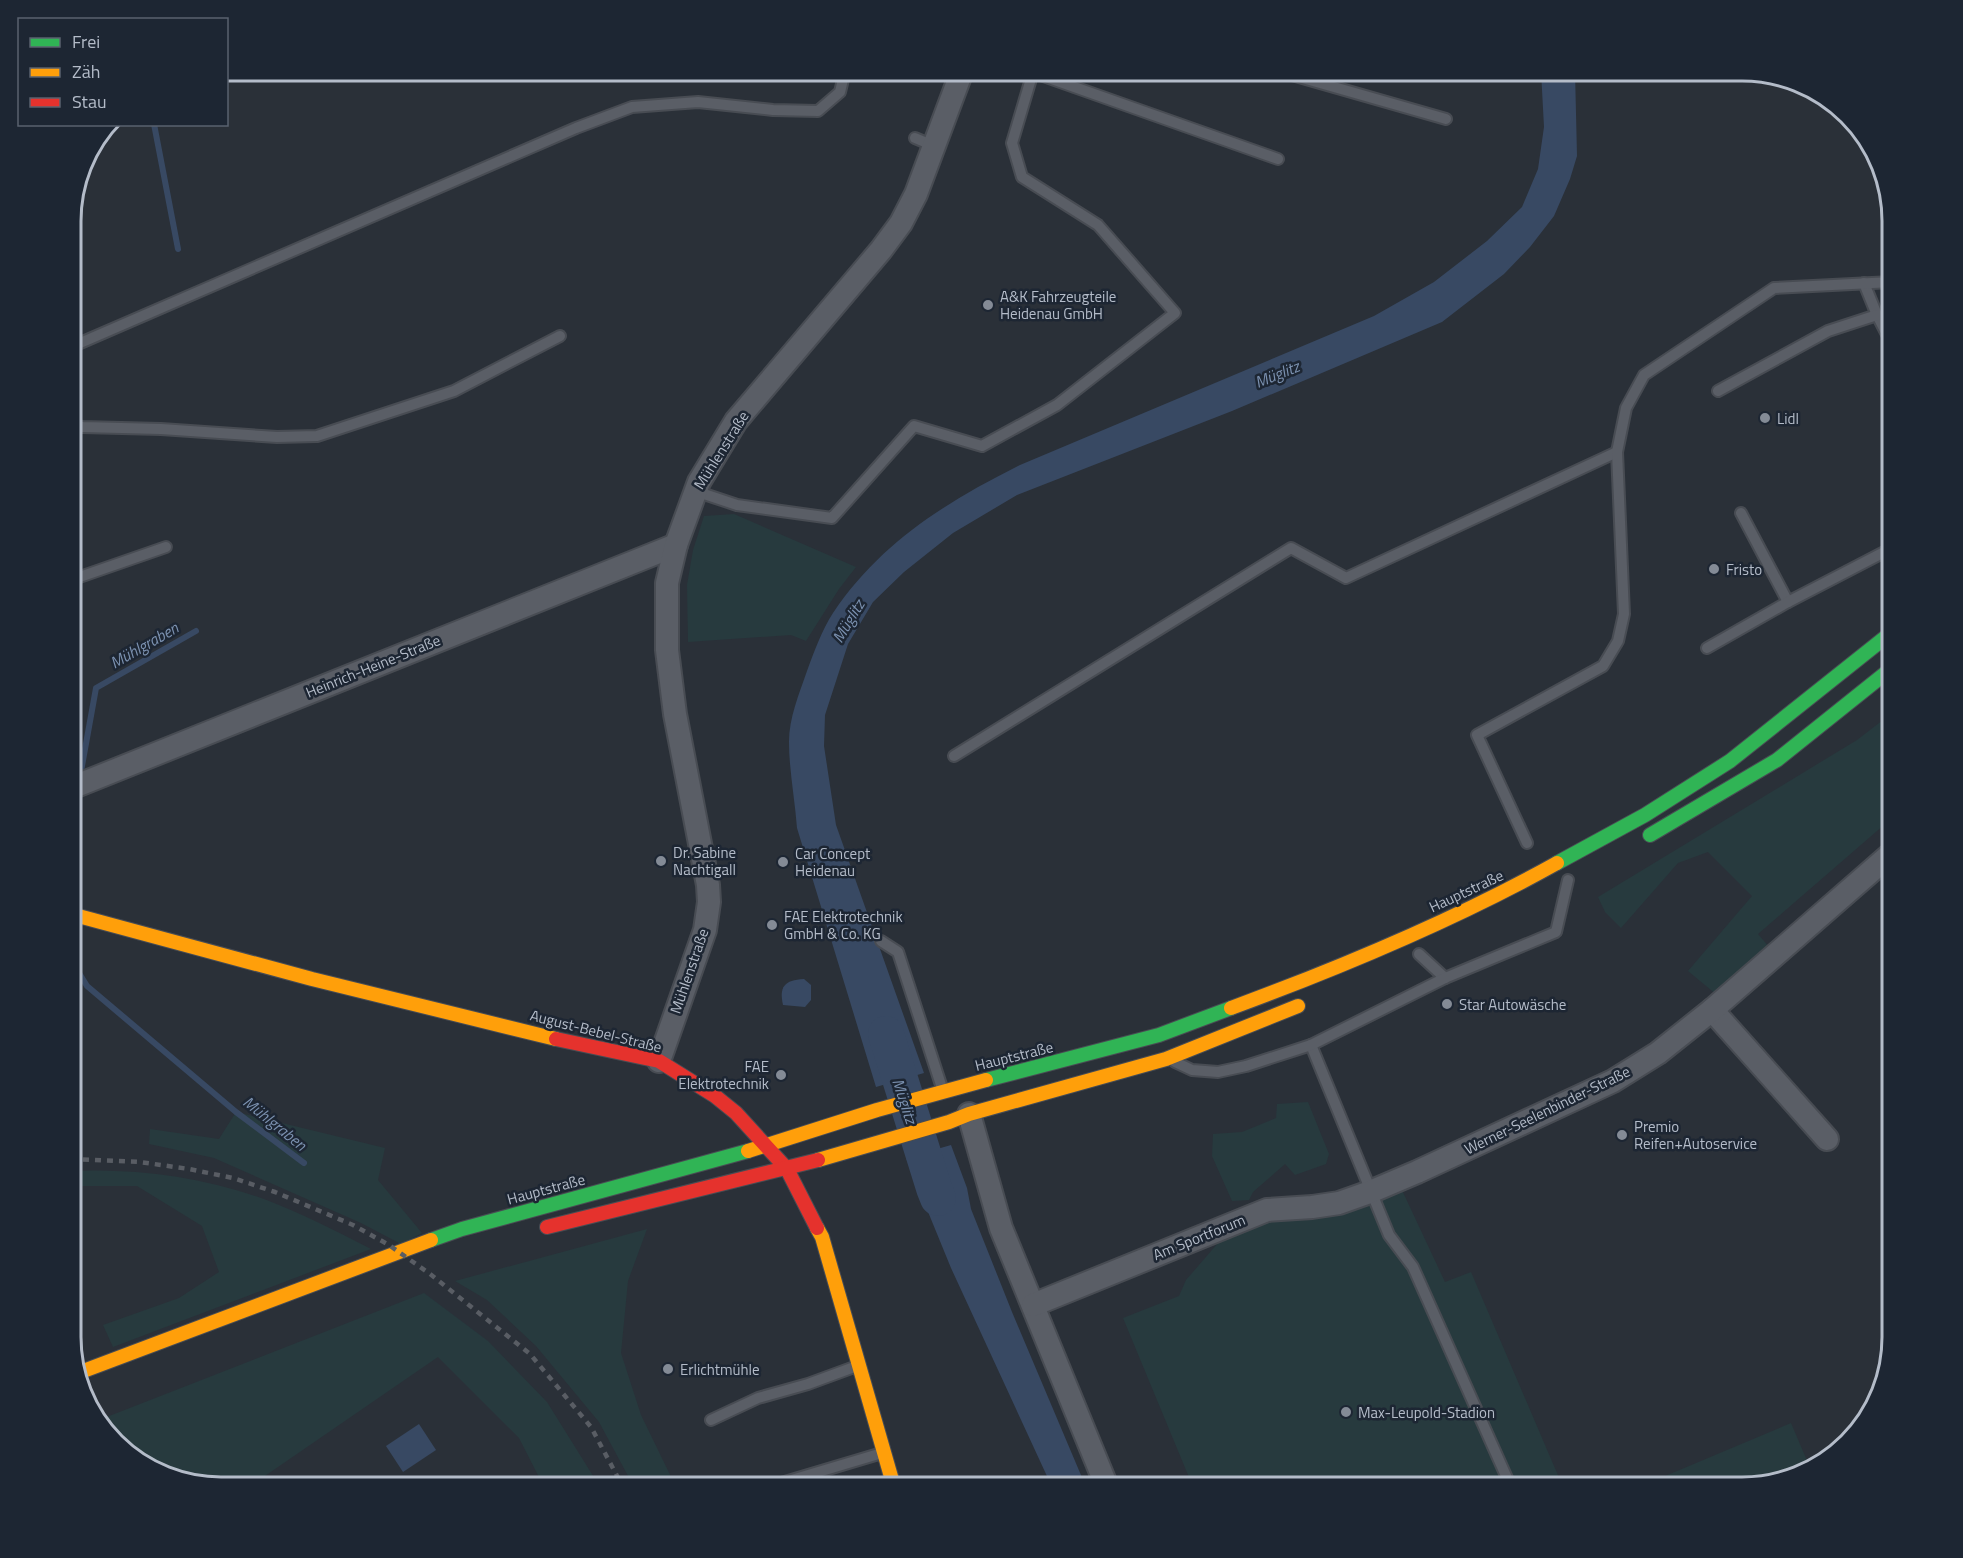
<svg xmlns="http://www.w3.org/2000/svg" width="1963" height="1558" viewBox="0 0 1963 1558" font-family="'Titillium Web',sans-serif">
	<rect width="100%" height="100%" fill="#2a3038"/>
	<!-- green -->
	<g fill="#273a3e">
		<path d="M734,514L856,567L839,589L806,641L791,635L688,642L687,585L693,550L704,516Z"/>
		<path d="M1892,713V818L1758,934L1769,947L1717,995L1688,971L1752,896L1708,852L1678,863L1621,928L1605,912L1598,897L1857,740Z"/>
		<path d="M1308,1102L1329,1154L1326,1164L1295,1175L1285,1164L1253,1192L1249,1200L1232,1201L1212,1156L1213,1134L1242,1132L1276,1118L1277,1104Z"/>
		<path d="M236,1112L385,1148L378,1180L422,1233L401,1244L361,1223L214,1158L149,1144L150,1129L219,1139Z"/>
		<path d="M71,1171C135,1168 204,1177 264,1199C301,1213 336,1231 371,1249L113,1347L103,1325L179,1298L219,1272L202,1226L137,1186H71Z"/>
		<path d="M1401,1188L1445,1282L1471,1272L1563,1487H1193L1123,1318L1179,1296L1186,1280L1218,1243L1239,1231L1265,1221L1319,1215H1342Z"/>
		<path d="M647,1229L628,1281L621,1353L641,1415L676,1487H634L599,1422L536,1346L487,1300L455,1281Z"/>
		<path d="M424,1293L488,1341L547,1402L600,1487H544L519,1438L438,1357L249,1487H220L163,1476L122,1450L99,1420Z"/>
		<path d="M1791,1423L1811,1470L1808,1472L1742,1487H1639Z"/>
	</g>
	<!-- water -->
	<g fill="#384963">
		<path d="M1541,71H1575L1577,156L1570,179L1554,216L1530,247L1504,274L1442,322L1232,411L1017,495L953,533L904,572L873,602L848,644L825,715L824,746L836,825L924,1073L876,1087L797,828C795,800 789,770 789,742C789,718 799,694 807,671C814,652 822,630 833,613C880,543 946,502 1020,465L1374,316L1434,282L1487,241L1522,207L1538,169L1544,127Z"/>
		<path d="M804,979L811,985V1000L805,1007L783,1005C779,987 784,980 804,979Z"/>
		<path d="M951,1145L967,1188L971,1209L1012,1312L1086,1487H1052L951,1268L906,1158Z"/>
		<path d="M419,1424L436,1450L403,1472L386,1446Z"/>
	</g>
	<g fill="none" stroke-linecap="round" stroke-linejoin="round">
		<!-- stream -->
		<g stroke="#384963" stroke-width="6">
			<path d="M154,124L178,249"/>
			<path d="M80,777L96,688L196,631"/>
			<path d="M73,892L78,791"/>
			<path d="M71,960L87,986L236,1112L304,1163"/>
		</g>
		<!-- river -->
		<path stroke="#384963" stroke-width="36" d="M886,1034L934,1188L938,1198"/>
		<!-- lane casing -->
		<g stroke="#484c53" stroke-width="14">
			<g id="lane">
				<path d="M1029,71L1278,159"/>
				<path d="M1278,71L1446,119"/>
				<path d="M915,138L934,146"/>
				<path d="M1864,283L1877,315L1892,344"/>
				<path d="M71,347L576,128L632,107L698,102L773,110L818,111L840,92L845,71"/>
				<path d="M1718,391L1828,331L1877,315"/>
				<path d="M71,423L82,427L161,429L277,437L317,436L454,391L560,336"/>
				<path d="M695,491L737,505L832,518L914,426L982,446L1057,405L1175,313L1098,225L1022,177L1012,143L1033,72"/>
				<path d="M1741,513L1788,602"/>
				<path d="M71,580L166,547"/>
				<path d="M1707,648L1788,602L1892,548"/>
				<path d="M954,756L1291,548L1346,578L1617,452"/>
				<path d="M1527,843L1477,735L1603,666L1618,641L1624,614L1617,452L1626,408L1644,375L1774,288L1892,282"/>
				<path d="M881,941L898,952L942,1088"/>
				<path d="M1419,954L1445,978"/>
				<path d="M1311,1045L1389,1235L1413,1267L1511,1487"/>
				<path d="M1175,1062L1192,1070L1218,1072L1246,1066L1311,1045L1445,978L1556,932L1568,880"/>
				<path d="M711,1420L758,1398L808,1384L857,1366"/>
				<path d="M768,1487L882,1453"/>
			</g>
		</g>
		<!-- street casing -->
		<g stroke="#484c53" stroke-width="26">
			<g id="street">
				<path d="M71,788L676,545"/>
				<path d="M1712,1010L1827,1139"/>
				<path d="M659,1061L705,930L709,902L708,885L675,714L667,650V583L676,545L699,482L736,421L881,250L901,223L916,194L962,71"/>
				<path d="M969,1114L1001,1228L1107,1487"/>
				<path d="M1033,1305L1267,1210L1312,1207L1339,1203L1370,1192L1417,1172L1613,1081L1658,1053L1712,1010L1892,853"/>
			</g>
		</g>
		<!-- fast casing -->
		<g stroke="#484c53" stroke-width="16">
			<g id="fast">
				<path d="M1650,835L1777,760L1892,668"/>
				<path d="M1557,863L1645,815L1730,761L1892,632"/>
				<path d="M986,1080L1159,1035L1231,1008"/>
				<path d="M431,1240L462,1229L748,1151"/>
			</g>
		</g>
		<!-- slow casing -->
		<g stroke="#484c53" stroke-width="16">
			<g id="slow">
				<path d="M71,914L312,979L556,1039"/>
				<path d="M1231,1008C1342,967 1453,921 1557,863"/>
				<path d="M748,1151L877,1110L986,1080"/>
				<path d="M818,1160L949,1122L969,1114L1166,1059L1298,1006"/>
				<path d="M817,1228L822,1237L894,1487"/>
				<path d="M78,1373L431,1240"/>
			</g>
		</g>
		<!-- jam casing -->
		<g stroke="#484c53" stroke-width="16">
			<g id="jam">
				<path d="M556,1039L659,1061L715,1096L736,1113L787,1169L817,1228"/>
				<path d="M547,1227L818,1160"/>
			</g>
		</g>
		<!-- lane -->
		<use href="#lane" stroke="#5a5e66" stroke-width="10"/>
		<!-- street -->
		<use href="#street" stroke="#5a5e66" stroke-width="22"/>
		<!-- fast -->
		<use href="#fast" stroke="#30b455" stroke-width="14"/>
		<!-- slow -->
		<use href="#slow" stroke="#ff9f0a" stroke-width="14"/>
		<!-- jam -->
		<use href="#jam" stroke="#e5322d" stroke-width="14"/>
		<!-- rail -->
		<path stroke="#595d64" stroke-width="4.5" stroke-dasharray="6 6" stroke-linecap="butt" d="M71,1159L140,1162L189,1169L233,1178L275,1192L353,1225L389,1245L430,1274L530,1354L591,1427L623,1487"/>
	</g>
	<!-- markers -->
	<g fill="#848b96" stroke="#1d2633" stroke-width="2">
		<circle cx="988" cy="305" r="6"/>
		<circle cx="1765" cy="418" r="6"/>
		<circle cx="1714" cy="569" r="6"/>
		<circle cx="661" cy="861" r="6"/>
		<circle cx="783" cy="862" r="6"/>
		<circle cx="772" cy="925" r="6"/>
		<circle cx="1447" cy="1004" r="6"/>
		<circle cx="781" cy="1075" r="6"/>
		<circle cx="1622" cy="1135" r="6"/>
		<circle cx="668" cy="1369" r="6"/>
		<circle cx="1346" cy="1412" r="6"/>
	</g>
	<g text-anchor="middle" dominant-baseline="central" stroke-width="5" stroke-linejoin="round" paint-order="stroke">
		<!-- poi labels -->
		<g font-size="15" fill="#b4bcc9" stroke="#1d2633" text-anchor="start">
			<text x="1000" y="296">A&amp;K Fahrzeugteile<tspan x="1000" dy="17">Heidenau GmbH</tspan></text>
			<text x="1777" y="418">Lidl</text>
			<text x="1726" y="569">Fristo</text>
			<text x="673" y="852">Dr. Sabine<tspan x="673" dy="17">Nachtigall</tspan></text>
			<text x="795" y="853">Car Concept<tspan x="795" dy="17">Heidenau</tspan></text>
			<text x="784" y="916">FAE Elektrotechnik<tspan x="784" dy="17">GmbH &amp; Co. KG</tspan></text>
			<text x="1459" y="1004">Star Autowäsche</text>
			<text x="769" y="1066" text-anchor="end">FAE<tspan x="769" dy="17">Elektrotechnik</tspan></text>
			<text x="1634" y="1126">Premio<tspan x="1634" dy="17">Reifen+Autoservice</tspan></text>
			<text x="680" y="1369">Erlichtmühle</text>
			<text x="1358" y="1412">Max-Leupold-Stadion</text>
		</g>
		<!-- street labels -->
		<g font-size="15" fill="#b4bcc9" stroke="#1d2633">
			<text transform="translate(721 450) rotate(-58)">Mühlenstraße</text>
			<text transform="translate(373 666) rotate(-22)">Heinrich-Heine-Straße</text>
			<text transform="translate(1466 891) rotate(-25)">Hauptstraße</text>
			<text transform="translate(689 971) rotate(-71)">Mühlenstraße</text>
			<text transform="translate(596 1031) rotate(14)">August-Bebel-Straße</text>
			<text transform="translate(1014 1056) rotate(-14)">Hauptstraße</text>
			<text transform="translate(1547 1110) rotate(-26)">Werner-Seelenbinder-Straße</text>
			<text transform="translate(546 1189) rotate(-15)">Hauptstraße</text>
			<text transform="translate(1199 1237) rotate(-22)">Am Sportforum</text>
		</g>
		<!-- water labels -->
		<g font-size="16" font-style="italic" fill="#7c92b1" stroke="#1d2633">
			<text transform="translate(1277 374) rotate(-22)">Müglitz</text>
			<text transform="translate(848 621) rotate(-59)">Müglitz</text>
			<text transform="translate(144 645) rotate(-30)">Mühlgraben</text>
			<text transform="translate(905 1101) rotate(72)">Müglitz</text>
			<text transform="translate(275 1123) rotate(39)">Mühlgraben</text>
		</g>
	</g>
	<!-- crop -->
	<path d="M0 0H1963V1558H0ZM221 81H1742A140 140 0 0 1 1882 221V1337A140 140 0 0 1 1742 1477H221A140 140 0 0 1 81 1337V221A140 140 0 0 1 221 81Z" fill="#1d2633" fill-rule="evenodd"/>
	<path fill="none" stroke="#b4bcc9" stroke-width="3" d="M221 81H1742A140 140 0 0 1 1882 221V1337A140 140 0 0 1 1742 1477H221A140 140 0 0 1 81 1337V221A140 140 0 0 1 221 81Z"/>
	<!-- legend -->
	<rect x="18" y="18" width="210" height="108" fill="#1d2633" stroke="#59626f" stroke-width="1.5"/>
	<rect x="30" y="38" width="30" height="9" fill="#30b455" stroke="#59626f" stroke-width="1.5"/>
	<text x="72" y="48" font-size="18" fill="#b4bcc9">Frei</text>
	<rect x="30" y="68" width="30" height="9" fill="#ff9f0a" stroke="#59626f" stroke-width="1.5"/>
	<text x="72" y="78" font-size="18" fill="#b4bcc9">Zäh</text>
	<rect x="30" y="98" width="30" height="9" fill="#e5322d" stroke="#59626f" stroke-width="1.5"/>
	<text x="72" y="108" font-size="18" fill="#b4bcc9">Stau</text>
</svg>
